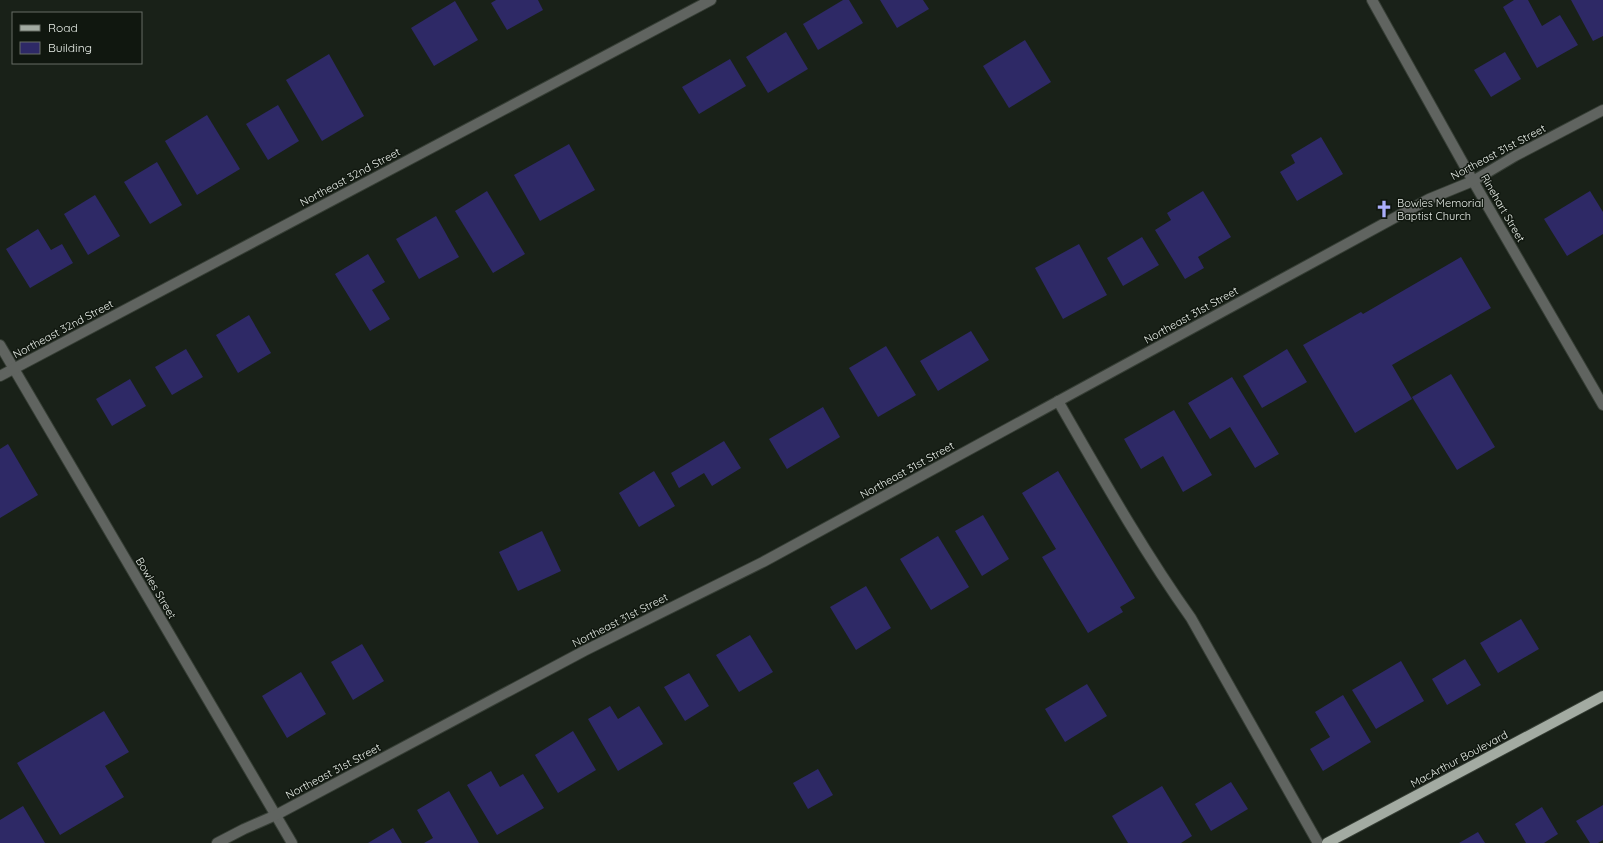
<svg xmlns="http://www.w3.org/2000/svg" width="1603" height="843" viewBox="0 0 1603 843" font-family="Quicksand,sans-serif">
	<rect width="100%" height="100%" fill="#192118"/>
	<!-- building -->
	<g fill="#2e2966">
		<path d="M496,0H538L543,10L507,30L491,3Z"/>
		<path d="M843,0H849L863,23L818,50L803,24Z"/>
		<path d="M880,0H923L929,9L897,28Z"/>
		<path d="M1514,0H1528L1542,26L1560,15L1578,45L1537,68L1503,7Z"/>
		<path d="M1571,0H1603V36L1593,41Z"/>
		<path d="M455,1L478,40L434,66L411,28Z"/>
		<path d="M786,32L808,69L768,93L746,57Z"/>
		<path d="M1025,40L1051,82L1009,108L983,66Z"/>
		<path d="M1505,52L1521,79L1491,97L1474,70Z"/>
		<path d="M329,54L364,116L322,141L286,80Z"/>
		<path d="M730,59L746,86L699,114L682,87Z"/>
		<path d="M278,105L299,141L268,160L246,124Z"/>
		<path d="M207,115L240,169L197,195L165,141Z"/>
		<path d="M1321,137L1343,174L1297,201L1280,172L1295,163L1291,155Z"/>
		<path d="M569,144L595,190L540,221L514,175Z"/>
		<path d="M157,162L182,205L150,224L124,182Z"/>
		<path d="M487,191L525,254L493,273L455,211Z"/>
		<path d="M1203,191L1231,237L1198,257L1204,268L1185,279L1155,230L1171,220L1167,213Z"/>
		<path d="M1590,191L1603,212V234L1567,256L1544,219Z"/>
		<path d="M95,195L120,236L88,255L64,214Z"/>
		<path d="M436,216L459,257L419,279L396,239Z"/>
		<path d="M38,229L51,250L62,244L73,263L30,288L6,249Z"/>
		<path d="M1142,237L1159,265L1123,286L1107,258Z"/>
		<path d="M1079,244L1107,295L1063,319L1035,268Z"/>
		<path d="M368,254L385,282L372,290L390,319L370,331L335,274Z"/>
		<path d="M1461,257L1491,308L1392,365L1412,399L1355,433L1303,345L1361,312L1363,314Z"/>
		<path d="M249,315L271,353L238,373L216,335Z"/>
		<path d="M971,331L989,360L938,391L920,361Z"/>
		<path d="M886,346L916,395L878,417L849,368Z"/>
		<path d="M186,349L203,377L172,395L155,367Z"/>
		<path d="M1287,349L1307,382L1262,408L1243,376Z"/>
		<path d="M1451,374L1495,447L1457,470L1412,397Z"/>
		<path d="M1232,377L1279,454L1255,468L1230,427L1210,439L1188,403Z"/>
		<path d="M130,379L146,406L112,426L96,399Z"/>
		<path d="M823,407L840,437L787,469L769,439Z"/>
		<path d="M1174,410L1212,475L1183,492L1163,456L1141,469L1124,439Z"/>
		<path d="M724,441L741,468L712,486L704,473L679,488L671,473Z"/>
		<path d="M8,444L38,495L0,518V449Z"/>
		<path d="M654,471L675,506L639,527L619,493Z"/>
		<path d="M1058,471L1135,598L1120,607L1123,612L1088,633L1042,557L1056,549L1022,493Z"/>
		<path d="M983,515L1009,559L982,576L955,531Z"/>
		<path d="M542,531L561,571L518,591L499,552Z"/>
		<path d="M938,536L969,587L931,610L900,559Z"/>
		<path d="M866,586L891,628L856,650L830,607Z"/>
		<path d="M1521,619L1539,649L1498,673L1480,643Z"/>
		<path d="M750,635L773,672L739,692L716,655Z"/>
		<path d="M362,644L384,681L353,700L331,662Z"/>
		<path d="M1465,659L1481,685L1447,705L1432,679Z"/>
		<path d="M1401,661L1424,701L1376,729L1352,690Z"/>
		<path d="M301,672L326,714L287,738L262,696Z"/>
		<path d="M689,673L709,706L685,721L664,687Z"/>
		<path d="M1087,684L1107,716L1065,742L1045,709Z"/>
		<path d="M1343,695L1371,742L1323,771L1310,749L1330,737L1315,712Z"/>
		<path d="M610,706L618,719L639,706L663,744L618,771L588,719Z"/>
		<path d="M104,711L129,752L105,766L124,797L60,835L17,763Z"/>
		<path d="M573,731L596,770L558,793L535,755Z"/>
		<path d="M818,769L833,795L808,809L793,783Z"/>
		<path d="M491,771L500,787L523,774L544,808L497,835L467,785Z"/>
		<path d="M1231,782L1248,809L1211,831L1195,804Z"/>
		<path d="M1162,786L1192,836L1181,843H1128L1112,816Z"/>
		<path d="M449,791L479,843H424L433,838L417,810Z"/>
		<path d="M1603,805V840L1598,843H1590L1576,821Z"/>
		<path d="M23,806L45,843H0V820Z"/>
		<path d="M1542,807L1558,834L1544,843H1526L1515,824Z"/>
		<path d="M393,828L402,843H368Z"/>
		<path d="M1478,832L1485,843H1459Z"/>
	</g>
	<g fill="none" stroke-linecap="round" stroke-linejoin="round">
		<!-- minor casing -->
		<g stroke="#363e35" stroke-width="12">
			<g id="minor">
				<path d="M1372,0L1473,181L1603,405"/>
				<path d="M0,345L292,843"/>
				<path d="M0,376L711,0"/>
				<path d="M1058,401C1100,474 1142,549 1191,618L1318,843"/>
				<path d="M217,843L244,829L276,815L584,651L763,562L1429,199L1473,181L1515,156L1603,110"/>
			</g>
		</g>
		<!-- major casing -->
		<g stroke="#363e35" stroke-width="12">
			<path id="major" d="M1327,843L1603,696"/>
		</g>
		<!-- minor -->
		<use href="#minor" stroke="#606460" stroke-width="10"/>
		<!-- major -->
		<use href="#major" stroke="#a3aba2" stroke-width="10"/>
	</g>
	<!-- icons -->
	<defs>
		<g id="church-bare" transform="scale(1.38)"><path d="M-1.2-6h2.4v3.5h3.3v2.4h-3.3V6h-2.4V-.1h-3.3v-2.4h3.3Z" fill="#acaffb" stroke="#10170f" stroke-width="2.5" paint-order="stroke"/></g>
	</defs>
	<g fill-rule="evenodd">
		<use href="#church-bare" x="1384" y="209"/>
	</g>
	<g text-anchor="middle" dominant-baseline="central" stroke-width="3" stroke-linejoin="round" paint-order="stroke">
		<!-- street labels -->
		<g font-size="11" fill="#e7ede7" stroke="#10170f">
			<text transform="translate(1498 152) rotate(-28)">Northeast 31st Street</text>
			<text transform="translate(350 177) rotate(-28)">Northeast 32nd Street</text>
			<text transform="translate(1503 208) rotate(60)">Rinehart Street</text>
			<text transform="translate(1191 315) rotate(-29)">Northeast 31st Street</text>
			<text transform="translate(63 329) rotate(-28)">Northeast 32nd Street</text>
			<text transform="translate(907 470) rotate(-29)">Northeast 31st Street</text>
			<text transform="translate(156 588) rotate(60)">Bowles Street</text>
			<text transform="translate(620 620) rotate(-27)">Northeast 31st Street</text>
			<text transform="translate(1459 759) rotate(-28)">MacArthur Boulevard</text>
			<text transform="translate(333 771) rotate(-28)">Northeast 31st Street</text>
		</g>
		<!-- poi labels -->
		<g font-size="11" fill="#e7ede7" stroke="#10170f" text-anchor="start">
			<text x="1397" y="203">Bowles Memorial<tspan x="1397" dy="13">Baptist Church</tspan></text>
		</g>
	</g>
	<!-- legend -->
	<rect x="12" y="12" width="130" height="52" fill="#10170f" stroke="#666d65"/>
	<rect x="20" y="25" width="20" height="6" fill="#a3aba2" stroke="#666d65"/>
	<text x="48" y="32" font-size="12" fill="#e7ede7">Road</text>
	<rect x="20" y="42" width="20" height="12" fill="#2e2966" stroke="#666d65"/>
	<text x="48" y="52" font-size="12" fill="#e7ede7">Building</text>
</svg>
